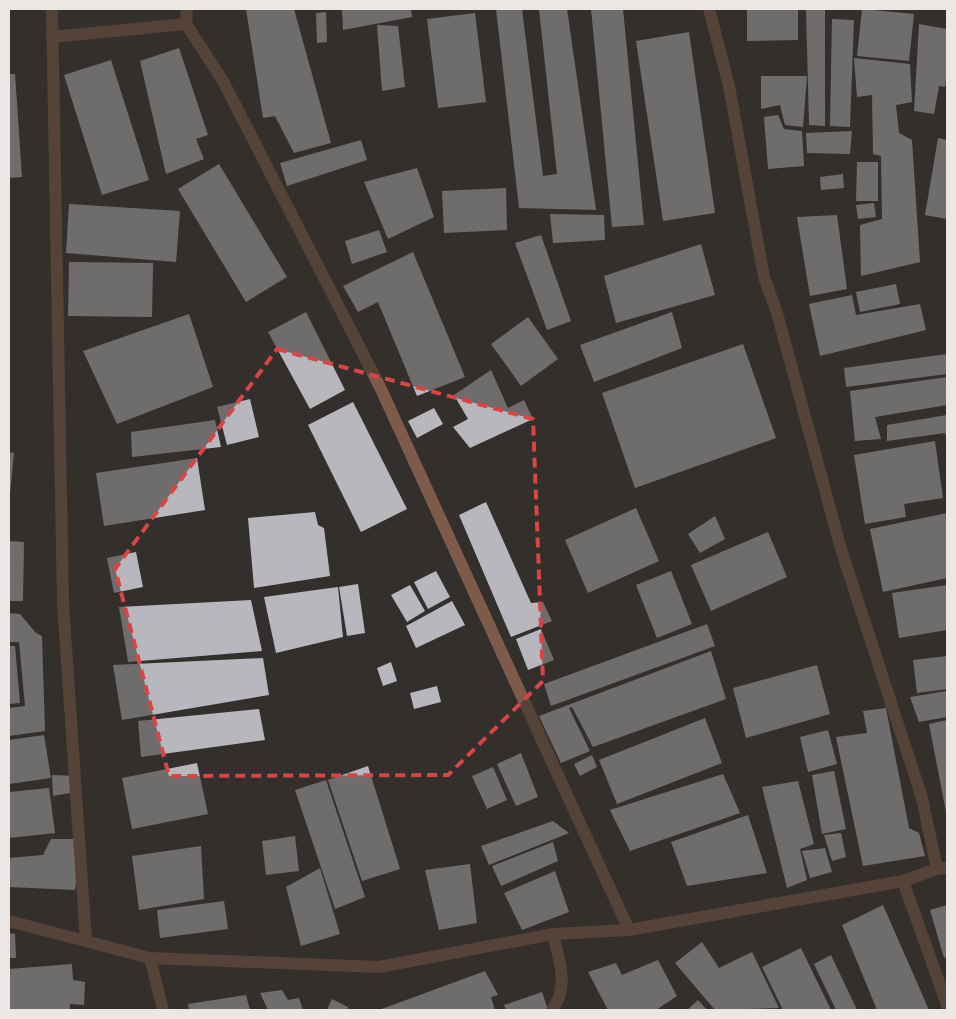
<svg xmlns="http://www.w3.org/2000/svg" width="956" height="1019" viewBox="0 0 956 1019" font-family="'IBM Plex Sans',sans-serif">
	<rect width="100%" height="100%" fill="#332f2c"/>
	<!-- building -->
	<g fill="#b7b7bd">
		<path d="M246,9H294L331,143L294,153L275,116L263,118Z"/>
		<path d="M342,9H411L412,17L343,30Z"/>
		<path d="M496,9H522L543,176L557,174L539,9H567L596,210L519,208Z"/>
		<path d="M591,9H623L644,225L612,227Z"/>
		<path d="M747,9H798V40L747,41Z"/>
		<path d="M806,9H825V126L809,125Z"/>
		<path d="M862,9L914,14L909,61L857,56Z"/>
		<path d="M326,12L327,42L317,43L316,13Z"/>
		<path d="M475,13L486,102L438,108L427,19Z"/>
		<path d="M832,19L854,20L850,127L830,126Z"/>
		<path d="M919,24L947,29V73L945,87L939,86L934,114L914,111Z"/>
		<path d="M377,25L398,26L405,87L382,91Z"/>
		<path d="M689,32L715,213L663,221L636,41Z"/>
		<path d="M179,48L208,135L196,139L204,159L166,174L140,61Z"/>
		<path d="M854,58L910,64L912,102L896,105L899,133L912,140L920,262L861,276L860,225L882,219L881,156L873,154L872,95L857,97Z"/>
		<path d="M111,60L149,180L102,195L64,75Z"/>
		<path d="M9,74H15L22,177L9,178Z"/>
		<path d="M761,76H807L803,127L785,125L780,105L761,109Z"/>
		<path d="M778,115L784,129L802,131L804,166L768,169L764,117Z"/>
		<path d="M852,131L850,154L807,153L806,133Z"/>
		<path d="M938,138L947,140V219L925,215Z"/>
		<path d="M361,140L367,160L287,186L280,163Z"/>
		<path d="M857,162H878V201H856Z"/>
		<path d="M219,164L287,277L246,302L178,189Z"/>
		<path d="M417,168L434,217L388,239L364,182Z"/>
		<path d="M843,174L844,188L821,190L820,177Z"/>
		<path d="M506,188L507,230L444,233L442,191Z"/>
		<path d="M874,203L876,217L858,219L856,205Z"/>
		<path d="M69,204L180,211L176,262L66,253Z"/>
		<path d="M550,214L604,215L605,240L553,243Z"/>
		<path d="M837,215L847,289L810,296L797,217Z"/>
		<path d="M379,230L387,252L352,264L345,241Z"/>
		<path d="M541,235L571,321L547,330L515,243Z"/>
		<path d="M701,244L715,295L616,323L604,276Z"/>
		<path d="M413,252L465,377L417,396L378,302L358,312L343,286Z"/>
		<path d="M69,262L153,263L152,317L68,316Z"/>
		<path d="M896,284L900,304L860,312L856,292Z"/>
		<path d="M852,295L856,315L920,304L926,330L820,356L809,304Z"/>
		<path d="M306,312L345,390L310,409L268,332Z"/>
		<path d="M672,312L682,348L594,382L580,345Z"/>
		<path d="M189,314L213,387L117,424L83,351Z"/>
		<path d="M528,317L558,359L521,386L491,344Z"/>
		<path d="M743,344L776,438L635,488L602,393Z"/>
		<path d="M947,354V374L846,387L844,368Z"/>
		<path d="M491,370L508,408L524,400L533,419L470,448L453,427L468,419L454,395Z"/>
		<path d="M947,377V405L875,417L881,439L855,441L850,391Z"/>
		<path d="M250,399L259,437L227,445L217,407Z"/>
		<path d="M353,402L407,509L361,532L308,425Z"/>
		<path d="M434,408L443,424L417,438L408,421Z"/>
		<path d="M947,415V440L945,433L887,441V425Z"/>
		<path d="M215,420L221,447L132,457L131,432Z"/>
		<path d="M935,441L943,498L904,504L906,517L865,524L854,455Z"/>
		<path d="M9,452L14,453L10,494H9Z"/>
		<path d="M197,458L205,510L104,526L96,473Z"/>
		<path d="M486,502L531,603L543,602L552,621L511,637L459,515Z"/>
		<path d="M636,508L659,561L588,593L565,540Z"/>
		<path d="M315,512L318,525L324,528L330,576L254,588L248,518Z"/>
		<path d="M947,513V578L883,592L870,529Z"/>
		<path d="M715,516L725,539L700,553L688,534Z"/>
		<path d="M768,532L787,577L711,611L691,565Z"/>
		<path d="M9,541L24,542L23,601H9Z"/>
		<path d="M136,552L143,587L114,593L107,558Z"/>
		<path d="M436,571L450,597L428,609L414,582Z"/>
		<path d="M671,571L692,624L657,638L636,585Z"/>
		<path d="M358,584L365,633L347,636L339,587Z"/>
		<path d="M410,585L425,611L407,622L391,595Z"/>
		<path d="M947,585V630L899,638L892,593Z"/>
		<path d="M338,587L343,637L276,653L264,597Z"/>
		<path d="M251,600L262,651L128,662L119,607Z"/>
		<path d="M452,601L465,625L416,648L406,626Z"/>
		<path d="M9,613L20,614L36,633L42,636L45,731L9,736V708L25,706L19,642H9Z"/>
		<path d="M707,624L715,646L551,706L544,684Z"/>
		<path d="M541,629L554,660L528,670L516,639Z"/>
		<path d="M9,646H15L20,703L9,704Z"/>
		<path d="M711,651L726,699L593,747L572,707L569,708L590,751L561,763L539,716Z"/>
		<path d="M947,656V689L917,693L913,660Z"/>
		<path d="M263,658L269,695L122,720L113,665Z"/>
		<path d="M391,662L397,681L383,686L377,668Z"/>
		<path d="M817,665L830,714L746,738L733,688Z"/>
		<path d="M437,686L441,702L414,709L410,693Z"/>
		<path d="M947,691V717L919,722L910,697Z"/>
		<path d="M886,708L909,828L919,833L925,856L863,866L836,737L867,733L863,711Z"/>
		<path d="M259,709L265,740L141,757L138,721Z"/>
		<path d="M705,718L722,763L617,804L599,760Z"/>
		<path d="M947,720V812H946L929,724Z"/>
		<path d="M828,730L837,764L808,772L800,737Z"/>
		<path d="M44,735L51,778L9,784V740Z"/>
		<path d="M521,753L538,797L516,806L497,764Z"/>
		<path d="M592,755L597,767L580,776L574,764Z"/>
		<path d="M197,763L208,814L132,829L122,778Z"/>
		<path d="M368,766L400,869L362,881L328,780Z"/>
		<path d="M493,767L507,800L487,809L472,776Z"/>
		<path d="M834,771L846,829L822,834L812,775Z"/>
		<path d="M723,774L740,813L630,851L610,810Z"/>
		<path d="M52,775L76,776V792L53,796Z"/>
		<path d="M326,780L365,897L335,909L295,790Z"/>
		<path d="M798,781L814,844L800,849L807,880L787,888L762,787Z"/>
		<path d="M49,788L55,833L9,838V792Z"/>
		<path d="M748,815L767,873L687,886L671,842Z"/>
		<path d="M553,821L569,833L489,865L481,846Z"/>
		<path d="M841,833L846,857L832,861L824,835Z"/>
		<path d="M295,836L299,871L266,875L262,841Z"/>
		<path d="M51,839H81L75,890L9,887V858L43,855Z"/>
		<path d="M553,842L558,861L501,886L492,866Z"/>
		<path d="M201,846L204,899L139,910L132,856Z"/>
		<path d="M825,848L832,872L810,878L802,851Z"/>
		<path d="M470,864L477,923L439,930L425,870Z"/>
		<path d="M320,868L340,934L301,946L286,887Z"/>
		<path d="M555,871L569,912L522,930L504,893Z"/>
		<path d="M224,901L228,929L160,938L157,910Z"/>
		<path d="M883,905L929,1010H877L842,925Z"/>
		<path d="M947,905V957L944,958L930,910Z"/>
		<path d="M9,933L15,934L16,958H9Z"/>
		<path d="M702,942L719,968L752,952L779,1008L715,1010L675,963Z"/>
		<path d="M801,948L831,1010H783L762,967Z"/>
		<path d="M831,955L857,1010H836L814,964Z"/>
		<path d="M658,960L677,996L656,1010H608L588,972L616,963L622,975Z"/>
		<path d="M72,964L73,980L85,982L84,1005L70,1004V1010H9V969Z"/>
		<path d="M485,971L498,995L491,997L495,1010H379Z"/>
		<path d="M282,990L288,1000L299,998L303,1010H268L260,993Z"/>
		<path d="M542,992L548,1010H506L504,1005Z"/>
		<path d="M246,995L250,1010H189L188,1004Z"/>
		<path d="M332,999L348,1007L347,1010H327Z"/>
		<path d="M698,1000L707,1010H687Z"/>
	</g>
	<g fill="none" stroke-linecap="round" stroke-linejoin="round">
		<!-- minor -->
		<g stroke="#7e5a4b" stroke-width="12">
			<path d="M52,9L63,603L86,941"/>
			<path d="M187,9L186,24L223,81L380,387L629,930"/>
			<path d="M709,9L729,86L764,277L777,313L841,549L922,798L937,869"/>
			<path d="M52,37L186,24"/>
			<path d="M903,881L947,1005"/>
			<path d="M9,921L150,958L379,967L553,934L629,930L903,881L937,869L947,868"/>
			<path d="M150,958L163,1010"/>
			<path d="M552,1010C570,986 559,961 553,934"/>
		</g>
	</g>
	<!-- marked area -->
	<path d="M0 0H956V1019H0ZM277,349L533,419L543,681L448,775L169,776L115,569Z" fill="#332f2c" fill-opacity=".55" fill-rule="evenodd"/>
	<path fill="none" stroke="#d94544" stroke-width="4" stroke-dasharray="10 6" stroke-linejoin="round" d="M277,349L533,419L543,681L448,775L169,776L115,569Z"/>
	<!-- border -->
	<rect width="956" height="1019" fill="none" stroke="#eae7e5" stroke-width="20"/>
</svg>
